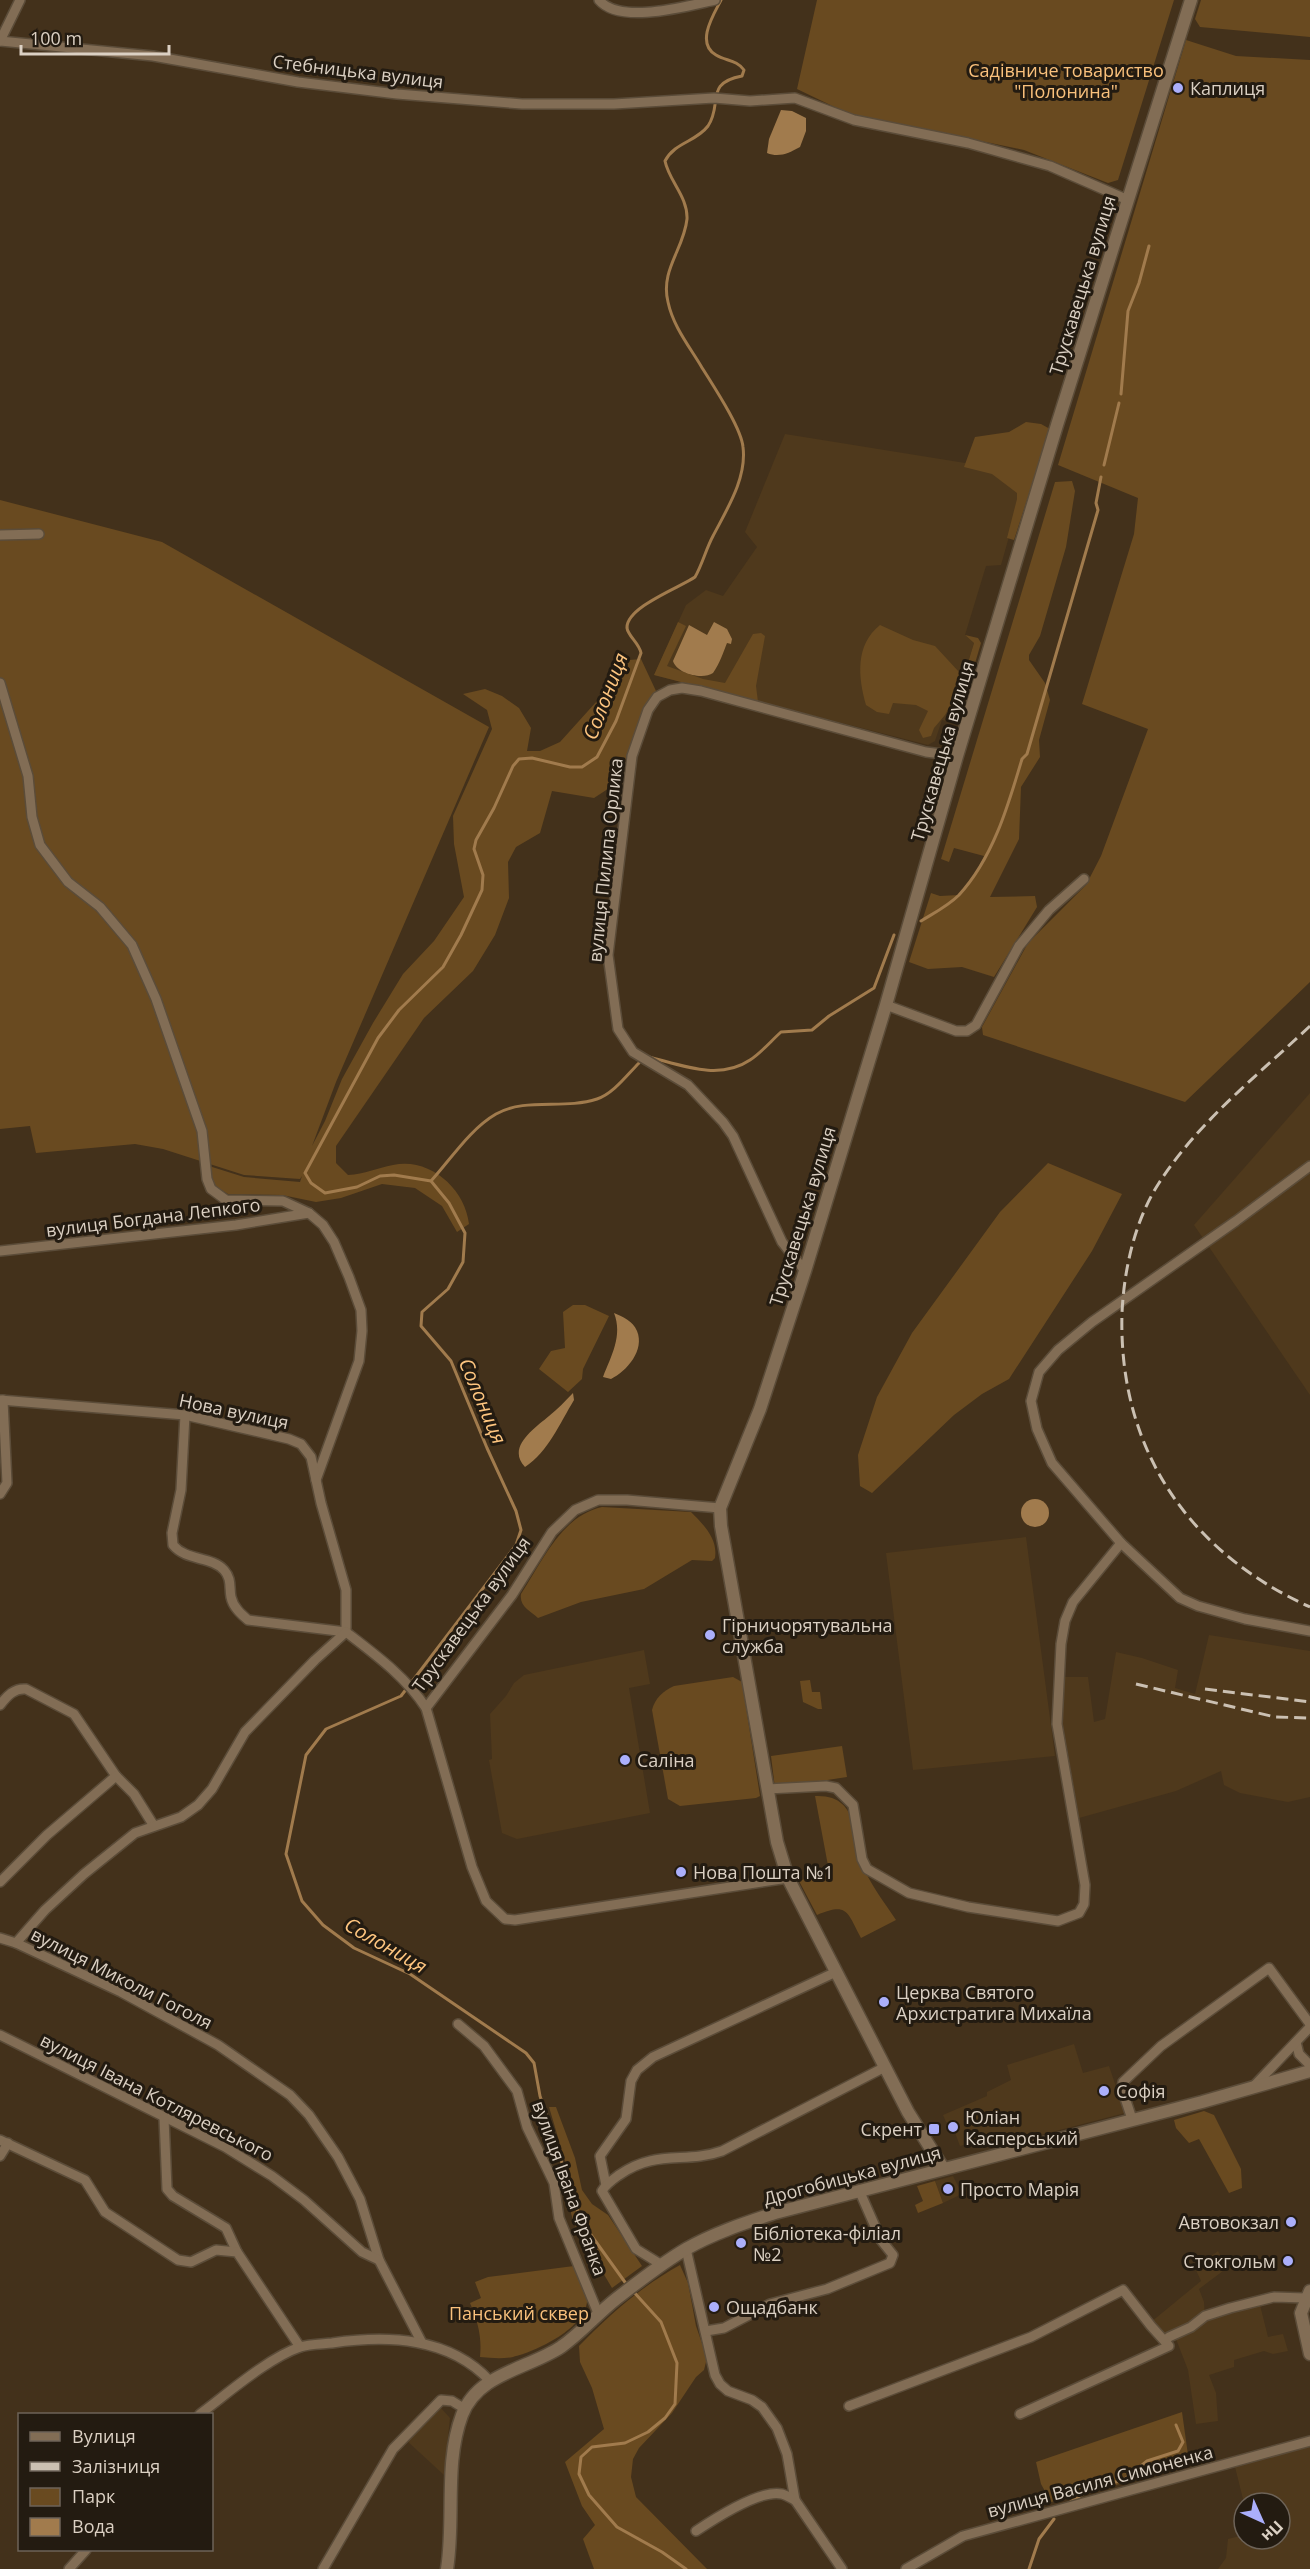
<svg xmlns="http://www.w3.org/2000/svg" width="1310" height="2569" viewBox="0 0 1310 2569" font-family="'Open Sans',sans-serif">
	<rect width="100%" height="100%" fill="#43311b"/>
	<!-- built -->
	<g fill="#4f391c">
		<path d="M785,434L1027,473L1001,565L986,566L965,635L974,643L950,722L942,720L935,741L928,745L654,675L686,605L706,590L723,596L757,547L745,532Z"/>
		<path d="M1310,1093V1395L1194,1225Z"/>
		<path d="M1026,1537L1055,1756L913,1770L886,1553Z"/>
		<path d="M1209,1635L1310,1651V1797L1288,1802L1240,1793L1224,1785L1221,1771L1176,1791L1079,1818L1063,1724L1062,1677H1088L1094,1722L1105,1719L1116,1652L1142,1658L1178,1670L1175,1688L1195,1694Z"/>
		<path d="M644,1650L650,1684L629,1688L650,1813L517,1839L502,1833L489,1760L492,1759L490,1714L506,1696L514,1683L524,1675Z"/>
		<path d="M1074,2044L1083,2073L1109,2066L1125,2113L1002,2145L1000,2138L997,2139L996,2135L960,2146L952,2125L946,2122L943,2115L987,2096V2092L1011,2080L1007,2065Z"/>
		<path d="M953,2176L962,2194L943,2203L935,2181Z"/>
		<path d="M1218,2251L1227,2268L1199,2289L1204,2302L1205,2319L1260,2305L1268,2337L1283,2334L1288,2351L1273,2354L1264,2351L1234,2360V2367L1209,2375L1216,2393L1218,2421L1196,2424L1188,2370L1176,2339L1164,2337L1151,2322L1201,2281L1195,2268Z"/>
		<path d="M439,2406L450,2418L444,2475L406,2440Z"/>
		<path d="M1310,2446V2569H1218L1226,2558L1228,2539L1244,2535V2539H1280V2503H1244L1235,2467Z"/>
	</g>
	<!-- green -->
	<g fill="#694a20">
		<path d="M817,0H1174L1118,180L1108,183L1024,150L847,113L797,89Z"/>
		<path d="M1201,0H1310V37L1200,27L1195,19Z"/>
		<path d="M1186,40L1236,56L1310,60V982L1185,1102L983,1035L982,1027L1028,943L1086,885L1101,856L1148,729L1082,704L1134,534L1138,498L1058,465Z"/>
		<path d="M1026,422L1041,424L1050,429L1014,540L1007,538L1017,499V493L992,474L964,467L975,437L1009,432Z"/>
		<path d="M1072,481L1075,491L1066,547L1040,636L1029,655V660L1045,683L1050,700L1039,740L1040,757L1021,787L1019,839L990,897L1035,896L1037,907L994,977L962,967L928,969L909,962L931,893L940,896L959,895L976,873L984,856L954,848L949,862L941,859L1055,482Z"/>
		<path d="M0,500L162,542L489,727L336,1082L312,1146L325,1121L342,1079L373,1023L403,974L434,941L464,897L454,844L453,816L492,729L487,710L463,694L485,689L502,696L519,708L531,728L527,751H540L560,742L597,701L618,661L641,659L656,691L643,710L620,781L594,798L552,791L540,833L516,847L508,862L509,898L495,935L473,971L424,1018L336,1146V1163L348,1175C365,1174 377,1168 393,1165C429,1157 465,1188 469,1224L457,1232L442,1206L415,1188L382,1184L341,1198L316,1202L282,1195L228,1194L213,1185L209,1166L244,1177L300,1182L302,1176L300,1179L244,1175L163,1149L135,1144L36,1153L30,1126L0,1129Z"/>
		<path d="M678,622L686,626L667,666L703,679L725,683L753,634L761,633L765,636L756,686L758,702L654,675Z"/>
		<path d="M880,625L913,640L935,646L959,672L960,678L953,690L952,702L945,715L934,728L931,736L923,738L919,730L928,711L916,705L893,703L889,714L877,712L866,705C858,677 855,645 880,625Z"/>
		<path d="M965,635L978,638L981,643L957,724L950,722L974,643Z"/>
		<path d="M1048,1163L1122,1194L1092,1251L1009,1379L982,1394L954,1415L872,1493L860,1486L858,1455L877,1397L912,1333L1000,1212Z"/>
		<path d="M573,1305H585L609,1316L583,1369L582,1379L568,1392L539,1369L551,1351L565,1348L563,1312Z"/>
		<path d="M602,1507L691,1512C704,1525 718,1539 715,1558L712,1561L692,1560L644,1589L581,1602L538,1618C530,1611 519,1606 521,1594C542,1562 561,1516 602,1507Z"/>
		<path d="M733,1677L742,1682L760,1796L756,1798L680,1806L668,1799L652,1710C655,1698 663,1691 674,1686Z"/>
		<path d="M810,1680L812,1692H820L822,1709H818L803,1702L800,1681Z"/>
		<path d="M842,1746L847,1777L775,1788L771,1756Z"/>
		<path d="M815,1796C863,1794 851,1843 866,1873C874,1889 886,1905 896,1920L861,1938C847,1912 848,1902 817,1915L799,1881L829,1871Z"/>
		<path d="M549,2107H556L575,2158L582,2190L592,2204L608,2215L642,2266L612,2288L574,2224L571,2213L568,2171Z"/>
		<path d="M1204,2111L1214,2115L1241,2169L1242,2188L1229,2193L1199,2139L1189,2143L1176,2128L1174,2120Z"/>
		<path d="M935,2181L943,2203L918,2213L915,2205L923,2201L917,2186Z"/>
		<path d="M680,2265L688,2283L696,2326L707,2358L704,2370L696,2377L672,2413L639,2448L633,2459L631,2477L636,2497L707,2569H594L583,2539L595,2525L582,2506L565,2462L604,2429L592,2388L580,2362L579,2346C609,2315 642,2286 680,2265Z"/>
		<path d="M574,2266C578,2275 586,2286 587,2296C591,2326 536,2352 513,2357C502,2359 491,2358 480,2357C482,2337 478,2322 470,2303L481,2298L475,2282L488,2277Z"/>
		<path d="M1182,2412L1188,2455L1167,2460L1169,2471L1051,2502L1041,2484L1036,2462Z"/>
	</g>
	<!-- water -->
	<g fill="#a17b4d">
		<path d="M781,110L792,111L806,118V131L800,147C789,153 779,158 767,153L769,139Z"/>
		<path d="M714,622L727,629L732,639L731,644L727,643C723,653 720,663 713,673C703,680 677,674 673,661L689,625L707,635Z"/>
		<path d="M614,1313C623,1317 633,1321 637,1331C645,1350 627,1371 611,1379L603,1377C611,1356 623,1336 614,1313Z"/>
		<path d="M573,1393L574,1400C560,1423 548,1452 525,1467C506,1447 535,1428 549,1416C558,1409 565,1401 573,1393Z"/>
		<circle cx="1035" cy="1513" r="14"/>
	</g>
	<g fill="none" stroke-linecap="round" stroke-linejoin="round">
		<!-- stream -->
		<g stroke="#a17b4d" stroke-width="3">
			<path d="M1121,394L1128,311L1139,283L1149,246"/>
			<path d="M1104,465L1119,403"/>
			<path d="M921,921C934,913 948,906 959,895C993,858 1008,806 1022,759L1027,754L1098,510L1096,503L1101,477"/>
			<path d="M649,1057C681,1065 719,1081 750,1060C761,1053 771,1041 781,1032L812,1030L829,1016L874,988L894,935"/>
			<path d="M431,1181C451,1159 470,1129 496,1114C526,1097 564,1110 597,1099C613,1094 627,1075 639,1063"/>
			<path d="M627,2285L581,2221L540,2096L534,2063L526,2053L410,1974L354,1948L323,1925L302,1901L286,1854L306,1755L326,1729L401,1696L516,1545L521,1530L516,1511L487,1448L451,1361L421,1326L422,1312L448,1289L463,1262L465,1233L449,1203L431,1181L394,1175L380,1176L357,1187L325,1193L311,1183L305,1173L378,1038L399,1010L443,967L461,935L482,890L483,875L474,849L476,840L494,808L513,766L519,759L532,758L570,767H582L597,757L616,721L641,653C639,643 628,636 627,628C626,607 681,587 695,577C702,565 706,549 713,536C727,509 747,478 743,447C741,427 712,384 701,366C689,346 673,326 668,302C660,270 684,249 687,219C688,197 669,181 665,161C675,142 696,142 708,126C723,104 704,83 742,76L744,70C737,60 726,61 716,55C695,43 714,14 721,0"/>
			<path d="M632,2290L661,2322L677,2363L675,2404L665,2418L648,2432L625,2443L592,2447L581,2457L579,2474L589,2495L617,2527L662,2552L686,2569"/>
			<path d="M1067,2504L1090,2490L1125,2479L1147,2461L1178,2451L1183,2442L1176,2425"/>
			<path d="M1029,2569L1039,2539L1054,2519"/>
		</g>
		<!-- minor casing -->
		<g stroke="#5b4c39" stroke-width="12">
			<g id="minor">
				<path d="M599,0C620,25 687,6 715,0"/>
				<path d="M0,41L153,56L298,82L397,94L522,104H614L714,98L750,101L795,98L854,120L968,143L1050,166L1128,200"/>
				<path d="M0,41L20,0"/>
				<path d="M0,535L39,534"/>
				<path d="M0,683L28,776L32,817L40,845L68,882L100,907L132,945L156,999L202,1131L207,1179L211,1189L226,1200L283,1201L309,1213L323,1225L334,1242L349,1277L361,1310L362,1331L359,1361L316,1480"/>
				<path d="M886,1005L956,1031H967L976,1025L1019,946L1049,910L1084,879"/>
				<path d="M1310,1166L1236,1221L1092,1322L1058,1350L1039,1372L1031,1401L1037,1429L1052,1463L1121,1543L1180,1598L1198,1606L1245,1619L1310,1631"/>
				<path d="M0,1251L236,1225L309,1213"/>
				<path d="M805,1271L782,1242L733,1136L723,1122L688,1085L633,1052L618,1029L608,955L632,756L648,710L657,697L670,690L682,688L701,691L926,752L957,756"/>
				<path d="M0,1400L185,1415L289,1439L301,1444L311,1457L321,1503L346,1590V1632"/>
				<path d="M185,1415L181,1490L172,1533L173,1545C186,1561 211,1556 224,1570C232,1579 229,1587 231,1597C233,1607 241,1614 248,1620L346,1632"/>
				<path d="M0,1494L7,1483L3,1400"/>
				<path d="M346,1632C376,1655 406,1677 426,1708L472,1867L486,1901L505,1919L515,1920L788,1878"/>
				<path d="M0,1705C7,1696 14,1688 26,1689L74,1714L116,1776L134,1794L154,1826"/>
				<path d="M426,1708L512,1595L552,1532L575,1510L598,1500H627L720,1508"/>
				<path d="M767,1789L826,1786L836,1788L853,1805L862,1859L867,1869L909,1893L968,1907L1058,1921L1079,1913L1084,1904L1085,1885L1057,1724L1061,1644L1065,1621L1073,1602L1121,1543"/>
				<path d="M0,1882L47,1835L116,1776"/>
				<path d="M0,1938L16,1943L121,1992L218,2045L290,2095L309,2115L338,2157L360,2199L379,2260L422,2343"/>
				<path d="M16,1943L45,1910L84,1874L135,1833L181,1817L198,1805L212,1789L245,1732L315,1660L346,1632"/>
				<path d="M458,2024L484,2046L517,2091L527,2127L554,2183L559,2218L598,2313"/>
				<path d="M0,2035L225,2147L272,2176L304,2200L362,2252L379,2260"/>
				<path d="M1296,2042L1299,2054L1310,2065"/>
				<path d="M1253,2087L1310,2027"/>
				<path d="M164,2118L167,2189L173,2196L226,2228L237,2252"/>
				<path d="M1132,2119L1122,2089L1123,2082L1161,2046L1269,1968L1310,2024"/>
				<path d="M0,2140L85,2180L105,2212L178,2260L191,2262L216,2250L237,2252L300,2347"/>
				<path d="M0,2156L8,2143"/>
				<path d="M606,2185L600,2156L626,2119L631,2081L637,2070L653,2057L836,1972"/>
				<path d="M686,2249L715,2375L720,2384L728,2391L752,2400L762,2407L777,2428L787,2454L795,2500L842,2569"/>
				<path d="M662,2265L636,2249L602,2191C606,2184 612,2180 619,2175C656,2149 685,2164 722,2151L885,2067"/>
				<path d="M706,2331L724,2328L770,2304L827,2289L890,2263L893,2255L881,2240L859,2190"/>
				<path d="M1165,2341L1169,2337L1191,2327L1205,2316L1230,2308L1274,2297L1305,2298"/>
				<path d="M849,2406L1031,2337L1123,2290L1151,2326L1169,2346L1020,2414"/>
				<path d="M200,2414C227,2394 268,2358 300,2347C309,2344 322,2344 332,2343C388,2335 449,2337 490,2381"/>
				<path d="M696,2531C714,2519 760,2489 782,2494C786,2495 791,2498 795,2500"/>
				<path d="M69,2569L86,2550"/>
				<path d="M323,2569L393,2449L441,2400L452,2401L465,2409"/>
				<path d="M906,2569L963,2536L1310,2441"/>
			</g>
		</g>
		<!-- tertiary casing -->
		<g stroke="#5b4c39" stroke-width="15">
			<g id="tertiary">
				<path d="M943,2168L908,2112L788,1878L777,1842L721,1526L720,1508L760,1409L805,1271L886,1005L957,756L1057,425L1191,0"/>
				<path d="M1310,2291L1301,2313L1310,2354"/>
				<path d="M447,2569C455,2519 444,2463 462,2415C478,2373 528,2369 561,2347C581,2333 597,2314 616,2299C638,2282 662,2263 686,2249C714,2233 745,2223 775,2213L1202,2102L1310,2071"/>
			</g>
		</g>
		<!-- minor -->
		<use href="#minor" stroke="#826d55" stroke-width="9"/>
		<!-- tertiary -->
		<use href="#tertiary" stroke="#826d55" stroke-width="12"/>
		<!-- rail -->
		<g stroke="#cbc0b2" stroke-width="3" stroke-dasharray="12 6" stroke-linecap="butt">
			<path d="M1310,1026C1258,1075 1198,1122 1159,1183C1135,1220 1124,1269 1122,1313C1118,1448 1188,1552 1310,1607"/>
			<path d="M1136,1684L1275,1717L1310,1718"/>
			<path d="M1205,1689L1310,1702"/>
		</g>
	</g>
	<!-- markers -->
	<g fill="#abaffb" stroke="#231b11" stroke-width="2">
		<circle cx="1178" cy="88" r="6"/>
		<circle cx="710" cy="1635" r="6"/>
		<circle cx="625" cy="1760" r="6"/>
		<circle cx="681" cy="1872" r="6"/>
		<circle cx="884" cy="2002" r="6"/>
		<circle cx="1104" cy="2091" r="6"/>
		<circle cx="953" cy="2127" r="6"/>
		<rect x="928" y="2123" width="12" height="12" rx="3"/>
		<circle cx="948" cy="2189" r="6"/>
		<circle cx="1291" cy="2222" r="6"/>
		<circle cx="741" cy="2243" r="6"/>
		<circle cx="1288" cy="2261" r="6"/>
		<circle cx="714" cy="2307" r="6"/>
	</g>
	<g text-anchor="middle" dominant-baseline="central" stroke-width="6" stroke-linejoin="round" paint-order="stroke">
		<!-- park labels -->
		<g font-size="18" fill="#fac17c" stroke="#231b11">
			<text x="1066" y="70">Садівниче товариство<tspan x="1066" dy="21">"Полонина"</tspan></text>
			<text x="519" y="2313">Панський сквер</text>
		</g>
		<!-- street labels -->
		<g font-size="18" fill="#dbd0c3" stroke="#231b11">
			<text transform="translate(358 71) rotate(7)">Стебницька вулиця</text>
			<text transform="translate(1082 285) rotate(-73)">Трускавецька вулиця</text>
			<text transform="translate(942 751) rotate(-74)">Трускавецька вулиця</text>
			<text transform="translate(605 860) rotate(-84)">вулиця Пилипа Орлика</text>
			<text transform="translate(802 1216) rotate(-73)">Трускавецька вулиця</text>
			<text transform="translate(153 1217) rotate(-7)">вулиця Богдана Лепкого</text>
			<text transform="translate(234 1411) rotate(12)">Нова вулиця</text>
			<text transform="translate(471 1614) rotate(-54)">Трускавецька вулиця</text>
			<text transform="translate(122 1978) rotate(27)">вулиця Миколи Гоголя</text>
			<text transform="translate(157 2097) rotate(27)">вулиця Івана Котляревського</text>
			<text transform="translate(852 2175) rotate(-15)">Дрогобицька вулиця</text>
			<text transform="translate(570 2188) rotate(70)">вулиця Івана Франка</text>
			<text transform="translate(1100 2481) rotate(-15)">вулиця Василя Симоненка</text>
		</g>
		<!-- poi labels -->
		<g font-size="18" fill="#dbd0c3" stroke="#231b11" text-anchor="start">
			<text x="1190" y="88">Каплиця</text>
			<text x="722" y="1625">Гірничорятувальна<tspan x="722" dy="21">служба</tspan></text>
			<text x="637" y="1760">Саліна</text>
			<text x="693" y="1872">Нова Пошта №1</text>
			<text x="896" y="1992">Церква Святого<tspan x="896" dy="21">Архистратига Михаїла</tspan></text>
			<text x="1116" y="2091">Софія</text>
			<text x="965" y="2117">Юліан<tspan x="965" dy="21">Касперський</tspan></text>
			<text x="922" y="2129" text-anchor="end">Скрент</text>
			<text x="960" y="2189">Просто Марія</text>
			<text x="1279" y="2222" text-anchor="end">Автовокзал</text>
			<text x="753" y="2233">Бібліотека-філіал<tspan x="753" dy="21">№2</tspan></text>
			<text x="1276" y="2261" text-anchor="end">Стокгольм</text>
			<text x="726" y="2307">Ощадбанк</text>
		</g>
		<!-- water labels -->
		<g font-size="20" font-style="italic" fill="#fec57f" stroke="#231b11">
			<text transform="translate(605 696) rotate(-69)">Солониця</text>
			<text transform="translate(483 1401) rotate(67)">Солониця</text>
			<text transform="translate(386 1945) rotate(30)">Солониця</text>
		</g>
	</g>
	<!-- legend -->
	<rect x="18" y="2413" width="195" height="138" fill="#231b11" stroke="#6d6358" stroke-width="1.5"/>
	<rect x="30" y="2432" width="30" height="9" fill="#826d55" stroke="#6d6358" stroke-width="1.5"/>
	<text x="72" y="2443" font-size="18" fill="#dbd0c3">Вулиця</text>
	<rect x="30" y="2462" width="30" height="9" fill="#cbc0b2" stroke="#6d6358" stroke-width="1.5"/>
	<text x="72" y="2473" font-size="18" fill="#dbd0c3">Залізниця</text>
	<rect x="30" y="2488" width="30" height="18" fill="#694a20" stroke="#6d6358" stroke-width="1.5"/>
	<text x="72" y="2503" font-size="18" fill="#dbd0c3">Парк</text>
	<rect x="30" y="2518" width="30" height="18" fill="#a17b4d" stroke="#6d6358" stroke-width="1.5"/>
	<text x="72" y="2533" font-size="18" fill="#dbd0c3">Вода</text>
	<!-- north arrow -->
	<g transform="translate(1262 2521) rotate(135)"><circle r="28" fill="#231b11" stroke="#6d6358" stroke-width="1.5"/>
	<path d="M0-4.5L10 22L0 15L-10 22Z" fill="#abaffb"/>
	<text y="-9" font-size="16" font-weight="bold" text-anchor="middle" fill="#dbd0c3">Пн</text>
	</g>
	<!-- scale -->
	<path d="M21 45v9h148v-9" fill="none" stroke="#dbd0c3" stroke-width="3"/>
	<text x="30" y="45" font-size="18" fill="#dbd0c3" stroke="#231b11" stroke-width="4.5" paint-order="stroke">100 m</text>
</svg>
